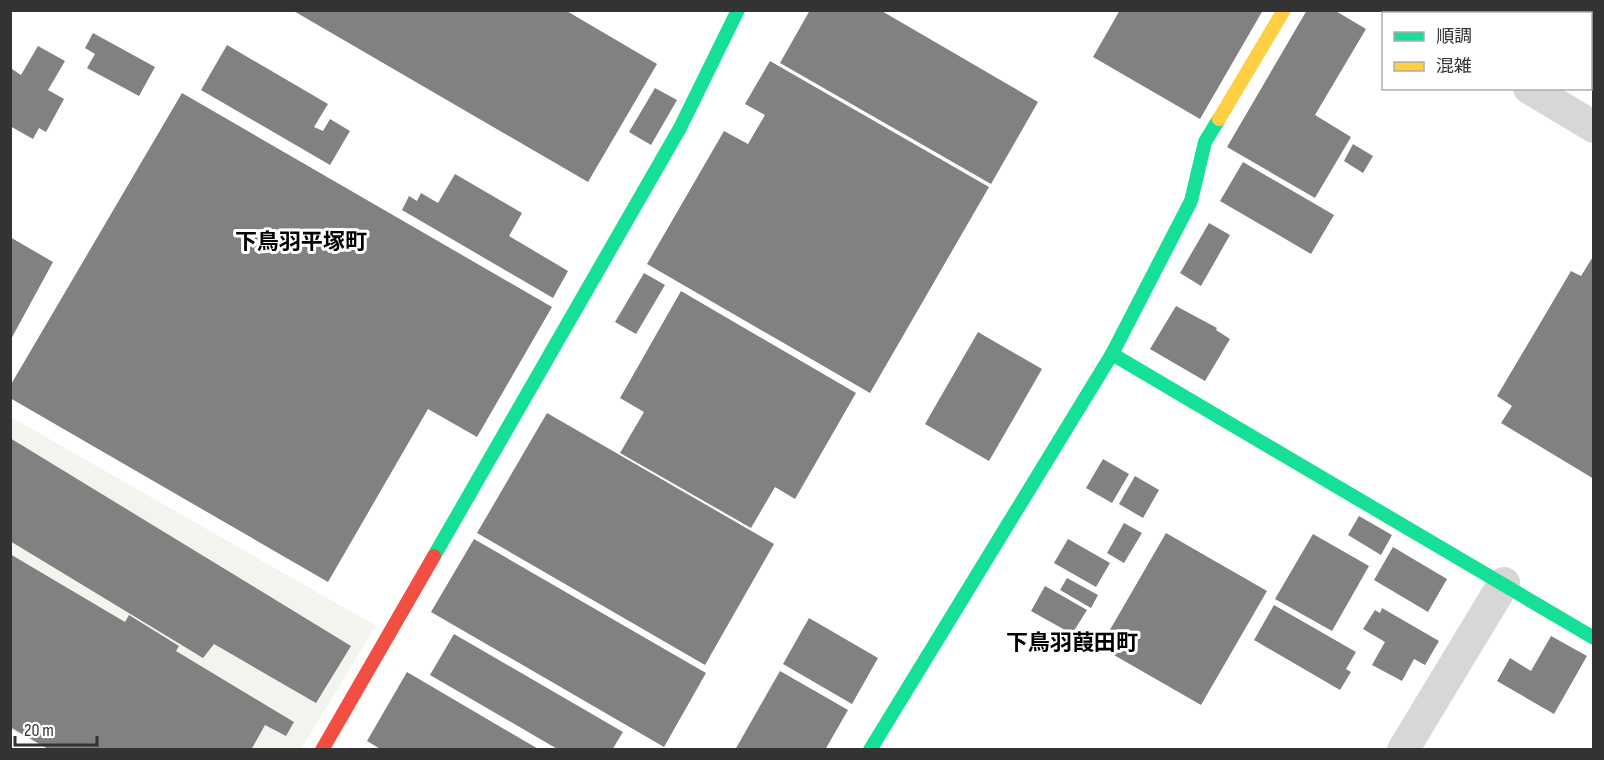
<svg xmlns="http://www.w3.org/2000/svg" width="1604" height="760" viewBox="0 0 1604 760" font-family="'Sofia Sans Condensed','Noto Sans JP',sans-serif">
	<rect width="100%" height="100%" fill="#fff"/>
	<!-- green -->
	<path fill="#f1f5ed" d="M11,417L376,626L301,749H46L11,729Z"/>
	<!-- building -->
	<g fill="#818181">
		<path d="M292,10H565L657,64L588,182Z"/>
		<path d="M810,10H880L1038,102L991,184L780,63Z"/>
		<path d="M1120,10H1263L1200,119L1093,57Z"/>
		<path d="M1307,10H1334L1366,29L1315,115L1351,137L1315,198L1227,147Z"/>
		<path d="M1469,10H1509L1513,14H1467Z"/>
		<path d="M1520,10H1551L1556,14H1525Z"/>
		<path d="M1582,10H1594V69L1590,68V14H1580Z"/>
		<path d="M93,33L155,67L139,96L87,68L95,54L85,48Z"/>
		<path d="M227,45L328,104L314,127L323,131L330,119L350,131L330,165L201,90Z"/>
		<path d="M38,46L65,61L48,90L64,99L46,132L39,128L33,139L10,126V72L12,69L21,75Z"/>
		<path d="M770,61L989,187L870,393L647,264L724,131L748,144L765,115L745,104Z"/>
		<path d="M655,88L677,100L651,145L629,132Z"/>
		<path d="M182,93L552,307L477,437L428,409L328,582L10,398V386Z"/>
		<path d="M1353,144L1373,156L1363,173L1344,161Z"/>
		<path d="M1243,162L1334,215L1311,254L1220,201Z"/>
		<path d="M455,174L522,213L509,236L568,271L553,298L402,210L409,196L417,201L421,193L438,203Z"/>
		<path d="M1209,223L1230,235L1201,286L1180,273Z"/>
		<path d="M10,237L53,262L10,341Z"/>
		<path d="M1594,255V479L1501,423L1512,406L1497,396L1571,271L1581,276Z"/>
		<path d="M644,273L665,285L636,334L615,322Z"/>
		<path d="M681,291L856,393L795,499L775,487L751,528L620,453L644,412L620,398Z"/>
		<path d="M1176,306L1217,328L1216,330L1230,339L1205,381L1150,349Z"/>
		<path d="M978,332L1042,369L989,461L925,424Z"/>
		<path d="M547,413L774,544L705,665L477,533Z"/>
		<path d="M10,438L351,646L316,703L214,644L203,658L10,541Z"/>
		<path d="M1103,459L1129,474L1112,503L1086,488Z"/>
		<path d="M1135,476L1159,490L1143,518L1119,504Z"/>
		<path d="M1359,516L1392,535L1381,555L1348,535Z"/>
		<path d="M1124,523L1142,533L1124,563L1107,553Z"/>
		<path d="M1166,533L1267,591L1201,705L1100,647Z"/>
		<path d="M1313,534L1369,566L1332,631L1275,599Z"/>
		<path d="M474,539L706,673L664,747L431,612Z"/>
		<path d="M1068,539L1110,563L1096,587L1054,563Z"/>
		<path d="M1393,547L1447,579L1428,612L1374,580Z"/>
		<path d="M10,554L125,622L129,615L179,646L176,651L294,722L286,736L265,725L251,750H50L10,727Z"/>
		<path d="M1067,578L1098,595L1091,608L1060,590Z"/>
		<path d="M1045,586L1087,610L1072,634L1031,611Z"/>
		<path d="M1274,605L1356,652L1346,669L1351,672L1340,690L1254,640Z"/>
		<path d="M1382,608L1439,641L1425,665L1414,659L1402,681L1372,665L1385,642L1363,629L1375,610L1380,613Z"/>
		<path d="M809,618L878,658L852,704L783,664Z"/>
		<path d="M454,634L623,732L612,750H559L430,675Z"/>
		<path d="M1551,636L1587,656L1554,714L1497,681L1510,658L1531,671Z"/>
		<path d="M780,671L848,710L825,750H735Z"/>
		<path d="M407,672L540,750H382L367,741Z"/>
	</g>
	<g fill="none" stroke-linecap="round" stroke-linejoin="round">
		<!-- street -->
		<g stroke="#d7d7d7" stroke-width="32">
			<path d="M1398,10L1403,14"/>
			<path d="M1529,88L1594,127"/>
			<path d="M1403,750L1504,583"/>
		</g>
		<!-- fast -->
		<g stroke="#16e098" stroke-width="14">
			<path d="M1112,354L1594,638"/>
			<path d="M434,556L680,128L738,10"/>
			<path d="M870,750L1112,354L1191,201L1205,142L1219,119"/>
		</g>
		<!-- slow -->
		<path stroke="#ffcf43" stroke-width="14" d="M1219,119L1284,10"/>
		<!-- jam -->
		<path stroke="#f24e42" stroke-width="14" d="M322,750L434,556"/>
	</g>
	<g text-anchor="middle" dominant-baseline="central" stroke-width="6" stroke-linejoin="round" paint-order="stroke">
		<!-- neighbourhood labels -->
		<g font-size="22" font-weight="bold" fill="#000" stroke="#fff">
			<text x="301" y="242">下鳥羽平塚町</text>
			<text x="1072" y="643">下鳥羽葭田町</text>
		</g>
	</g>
	<!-- border -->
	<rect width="1604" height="760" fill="none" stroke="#333333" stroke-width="24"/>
	<!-- legend -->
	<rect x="1382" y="12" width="210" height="78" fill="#ffffff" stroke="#adadad" stroke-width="1.5"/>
	<rect x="1394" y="32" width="30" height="9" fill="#16e098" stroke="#adadad" stroke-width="1.5"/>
	<text x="1436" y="42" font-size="18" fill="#333333">順調</text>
	<rect x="1394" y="62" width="30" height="9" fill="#ffcf43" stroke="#adadad" stroke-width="1.5"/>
	<text x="1436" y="72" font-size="18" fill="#333333">混雑</text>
	<!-- scale -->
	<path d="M15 736v9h82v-9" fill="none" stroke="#333333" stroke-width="3"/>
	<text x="24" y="736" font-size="18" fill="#333333" stroke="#ffffff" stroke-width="4.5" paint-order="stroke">20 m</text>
</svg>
